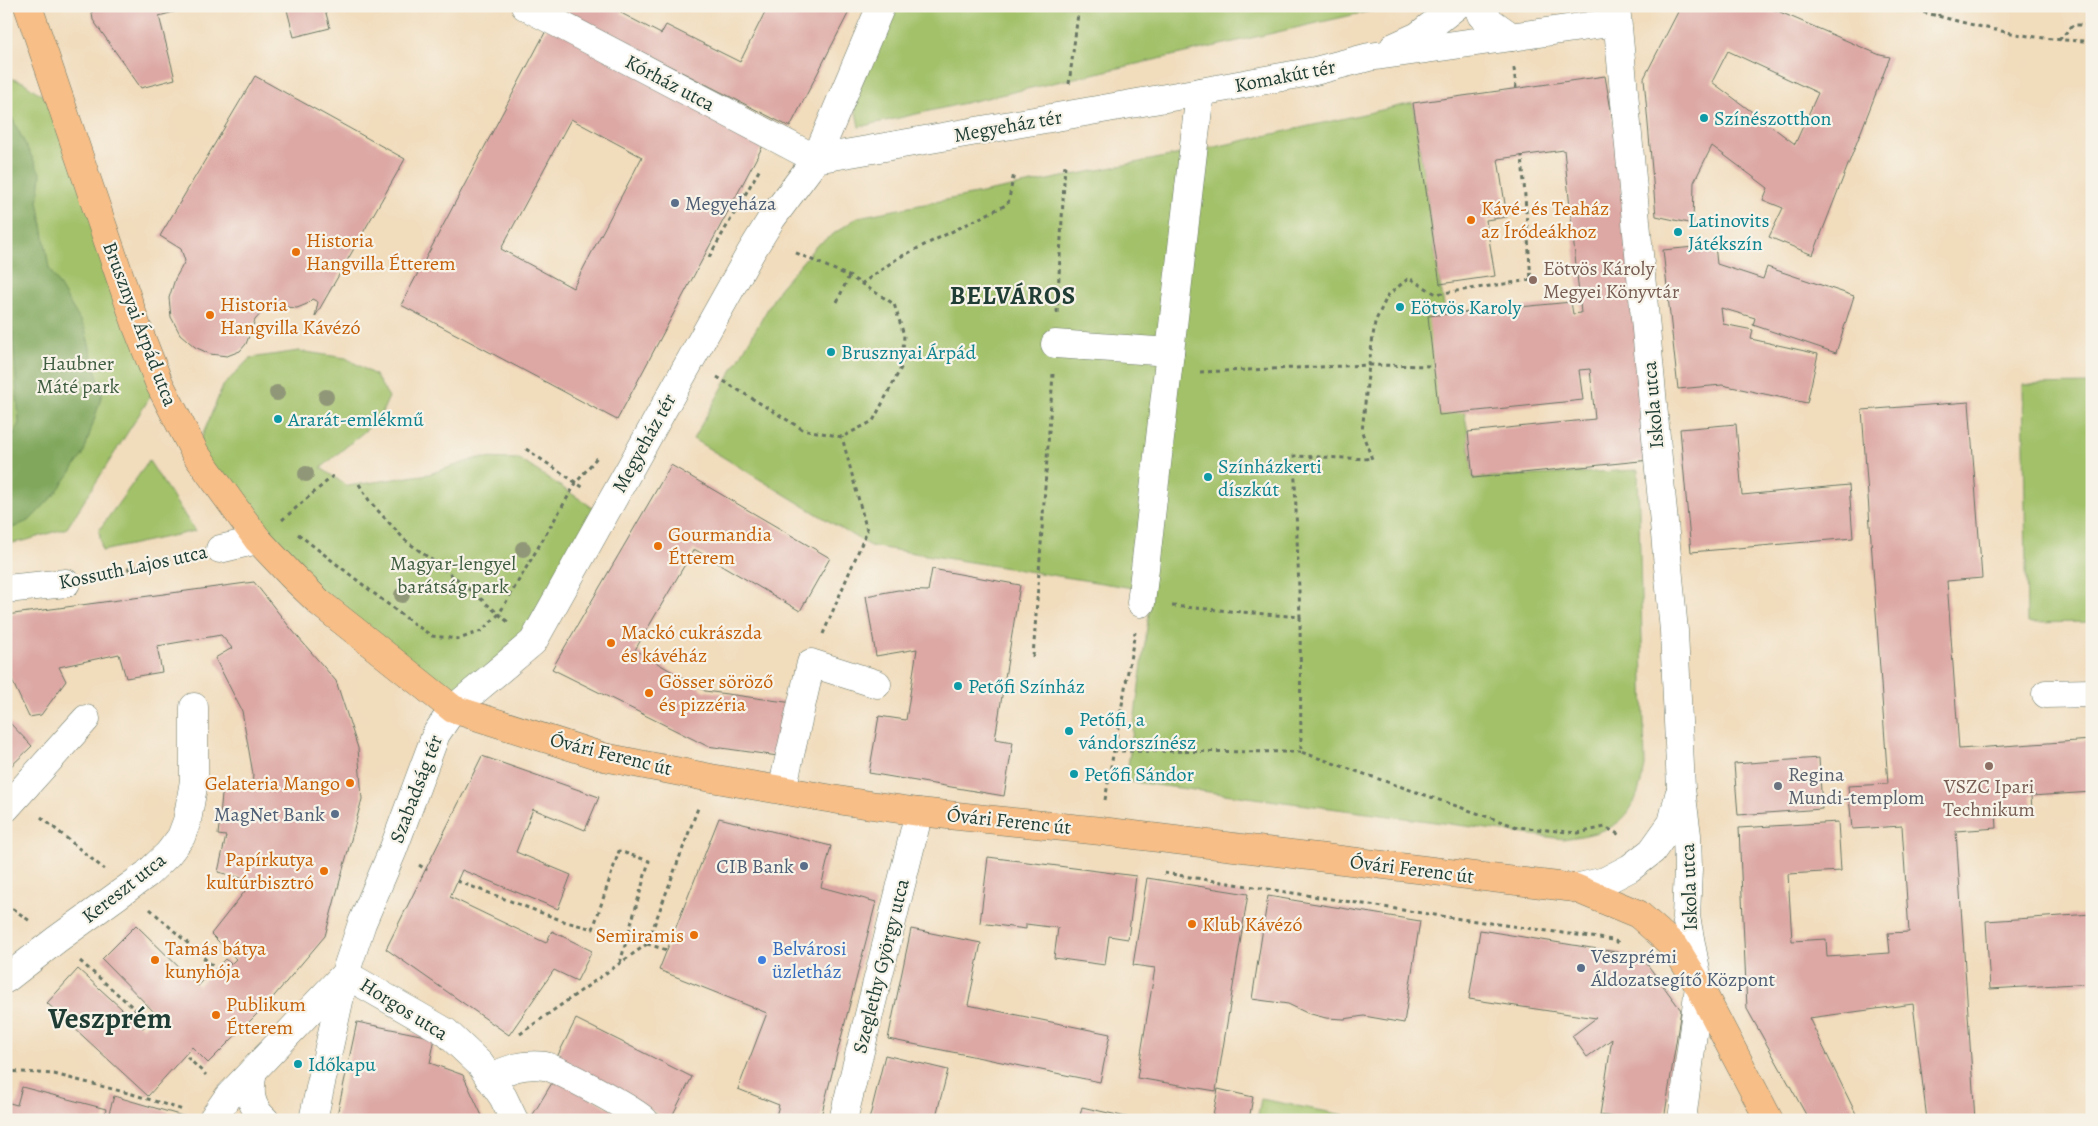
<svg xmlns="http://www.w3.org/2000/svg" width="2098" height="1126" viewBox="0 0 2098 1126" font-family="Alegreya,serif">
	<rect width="100%" height="100%" fill="#f7f3e8"/>
	<filter id="ink" filterUnits="userSpaceOnUse"><feTurbulence type="fractalNoise" baseFrequency=".02" numOctaves="2"/><feDisplacementMap in="SourceGraphic" scale="10" xChannelSelector="R" yChannelSelector="G"/><feConvolveMatrix kernelMatrix="1 2 1 2 8 2 1 2 1" color-interpolation-filters="sRGB"/></filter>
	<filter id="wash" filterUnits="userSpaceOnUse"><feTurbulence type="fractalNoise" baseFrequency=".0096" numOctaves="4" result="noise"/><feDisplacementMap in="SourceGraphic" scale="20" xChannelSelector="R" yChannelSelector="G"/><feGaussianBlur stdDeviation="1.12" result="paint"/><feColorMatrix in="noise" values="0 0 0 0 0 0 0 0 0 0 0 0 0 0 0 0 0 1.4 0 .05"/><feComposite in="paint" operator="in"/></filter>
	<g filter="url(#wash)">
		<rect width="100%" height="100%" fill="#f1dcbc"/>
		<!-- green -->
		<g fill="#a2c169" stroke="#607f4e">
			<path d="M894,6H1381L1379,9L859,127L854,101Z"/>
			<path d="M6,77L23,82L63,110L159,383L67,528L24,541L6,544Z"/>
			<path d="M1413,103L1440,284L1468,432L1473,478L1638,470L1645,766C1633,823 1618,831 1563,839L1126,781L1152,591L870,546L693,439L779,289L816,246L858,217L1201,150Z"/>
			<path d="M299,351L346,358L375,375L389,397L379,419L321,468L347,486L429,474L478,458L519,459L604,515L533,642L453,709L320,603L195,453L223,386L250,358Z"/>
			<path d="M2092,384V622L2027,623L2023,385Z"/>
			<path d="M149,461L195,531L102,551L99,530Z"/>
			<path d="M1261,1099L1344,1115V1120H1257Z"/>
		</g>
		<!-- forest -->
		<path fill="#81a75d" stroke="#507248" d="M6,113L11,116L41,175L38,200L49,268L85,329L102,395L83,455L55,494L30,520L6,531V450L19,423L10,295L6,279Z"/>
		<g id="blocks">
			<!-- building -->
			<g fill="#dda8a4" fill-rule="evenodd">
				<path d="M91,6H176L177,11L159,16L175,79L141,88L93,20Z"/>
				<path d="M286,6H324L330,28L294,37Z"/>
				<path d="M570,6H625L621,13L661,34L666,25L740,62L768,6H852L790,127L567,14Z"/>
				<path d="M1681,6H1766L1880,55L1890,57L1813,255L1769,237L1783,208L1763,200L1768,188L1712,146L1694,182L1693,224L1656,216L1644,78ZM1728,51L1818,93L1795,144L1712,82Z"/>
				<path d="M549,25L766,140L617,420L401,305ZM571,119L642,157L573,288L501,249Z"/>
				<path d="M255,76L405,159L315,317L318,302L312,299L307,304L297,308L273,306L263,311L255,320L246,344L240,351L227,356L210,354L195,347L180,334L171,317L169,298L175,279L185,261L181,249L160,236Z"/>
				<path d="M1605,76L1617,144L1650,460L1473,478L1468,432L1595,419L1590,369L1579,370L1583,400L1439,415L1428,316L1571,302L1573,314L1581,313L1564,150L1498,159L1507,217L1486,220L1495,276L1440,284L1413,103Z"/>
				<path d="M1715,245L1717,264L1763,279L1767,267L1854,296L1836,353L1753,325L1755,318L1721,308L1723,324L1753,330L1751,339L1818,354L1807,403L1722,385L1678,389L1663,250Z"/>
				<path d="M1969,402L1982,578L1947,581L1959,749L2092,740V792L2031,796L2032,810L1996,812L1997,828L1956,831L1975,1120H1927L1913,1004L1809,1018L1859,1120H1809L1747,1009L1739,828L1838,822L1841,871L1788,874L1792,941L1826,939L1827,957L1890,953L1888,933L1909,932L1902,826L1852,829L1848,786L1888,784L1862,410Z"/>
				<path d="M1736,424L1742,495L1849,485L1853,538L1691,552L1680,429Z"/>
				<path d="M671,465L830,558L800,611L694,549L635,650L705,691L793,703L785,757L707,746L552,669Z"/>
				<path d="M932,569L1020,585L995,739L1013,742L1004,796L869,773L879,716L906,720L917,649L876,656L866,596L898,590L928,591Z"/>
				<path d="M254,582L292,630L336,681L358,748L362,799L325,936L269,1002L208,1063L192,1047L148,1096L47,1003L78,969L143,1028L156,1014L102,959L136,925L198,986L225,959L231,964L236,959L211,934L253,881L218,872L226,836L218,835L223,785L252,788L253,774L242,711L215,658L232,648L221,635L157,646L162,672L126,678L119,654L59,667L66,681L41,715L29,717L8,672H6V615Z"/>
				<path d="M6,719L32,746L6,771Z"/>
				<path d="M482,756L599,797L585,830L533,809L516,852L571,875L558,909L462,870L450,897L546,943L552,931L592,951L577,981L554,970L509,1035L386,949Z"/>
				<path d="M1819,758L1822,809L1738,815L1734,764Z"/>
				<path d="M719,818L831,846L821,887L876,902L820,1120H775L779,1105L738,1089L767,1013L659,970Z"/>
				<path d="M988,857L1136,876L1128,939L1109,936L1105,965L1054,958L1058,928L1026,924V929L980,923Z"/>
				<path d="M1147,878L1248,894L1216,1091L1137,1078L1155,968L1133,965Z"/>
				<path d="M1268,896L1420,921L1404,1023L1364,1016L1344,1019L1326,1018L1307,1013L1288,1004L1252,999Z"/>
				<path d="M2092,914V983L1990,989L1986,921Z"/>
				<path d="M911,929L981,943L968,1005L1110,1034L1100,1082L888,1039Z"/>
				<path d="M1480,930L1641,956L1681,1010L1664,1120H1634L1600,1115L1612,1039L1587,1057L1572,1036L1596,1018L1469,999Z"/>
				<path d="M576,1019L692,1077L670,1120L554,1063Z"/>
				<path d="M357,1022L435,1038L430,1063L463,1075L484,1120L418,1118V1120H336Z"/>
				<path d="M885,1055L948,1070L936,1116L949,1120H869Z"/>
				<path d="M555,1078L631,1120H534L532,1116Z"/>
				<path d="M22,1087L106,1109L104,1120H6V1102L17,1105Z"/>
				<path d="M1218,1089L1253,1097L1249,1120H1212Z"/>
				<path d="M114,1096L193,1119V1120H107Z"/>
				<path d="M1082,1107L1135,1119V1120H1079Z"/>
			</g>
		</g>
	</g>
	<g filter="url(#ink)">
		<use href="#blocks" fill-opacity="0" stroke="#687564" stroke-width="1"/>
		<g fill="none" stroke-linecap="round" stroke-linejoin="round">
			<!-- minor casing -->
			<g stroke="#687564" stroke-width="29">
				<g id="minor">
					<path d="M525,6L816,159"/>
					<path d="M1478,6L1481,15L1512,37"/>
					<path d="M1616,6L1674,631L1681,789L1687,835L1688,869L1686,917L1699,986L1682,1120"/>
					<path d="M1394,47L1418,36L1456,6"/>
					<path d="M816,159L1200,92L1315,71L1369,57L1617,22"/>
					<path d="M1055,344L1170,352"/>
					<path d="M220,549L258,540"/>
					<path d="M6,589L66,583"/>
					<path d="M1141,603L1200,92"/>
					<path d="M2046,694L2092,693"/>
					<path d="M782,790L811,663L877,684"/>
					<path d="M6,808L86,719"/>
					<path d="M1575,888L1605,881L1630,868L1652,851L1672,823L1679,795"/>
					<path d="M345,974L446,1032L480,1064L503,1097L514,1120"/>
					<path d="M6,979L56,940L147,874L168,854L181,837L187,821L194,781V707"/>
					<path d="M253,1071C249,1091 249,1106 265,1120"/>
					<path d="M489,1078C509,1069 522,1063 545,1066C556,1068 638,1112 644,1120"/>
					<path d="M212,1120L228,1097L345,974"/>
					<path d="M313,1120L345,974L362,923L393,850L436,734L453,709L533,642L751,252L772,218L816,159L881,6"/>
					<path d="M843,1120L919,812"/>
				</g>
			</g>
			<!-- major casing -->
			<g stroke="#687564" stroke-width="29">
				<path id="major" d="M28,6L137,327L159,383L195,453L258,540L292,576L320,603L453,709L604,757L711,778L850,802L919,812L1101,831L1575,888L1638,914L1675,947L1699,986L1769,1120"/>
			</g>
			<!-- path -->
			<g stroke="#687564" stroke-width="3" stroke-dasharray="4 4" stroke-linecap="butt">
				<path d="M1900,6C1965,23 2025,41 2092,41"/>
				<path d="M1938,6L1939,16"/>
				<path d="M2059,40L2073,25H2092"/>
				<path d="M1514,68L1516,88"/>
				<path d="M1069,84L1079,6"/>
				<path d="M709,257L761,167"/>
				<path d="M861,284L898,258L1008,204L1014,173"/>
				<path d="M837,302L849,276"/>
				<path d="M1057,313L1065,163"/>
				<path d="M1200,372L1369,365L1375,322L1388,295L1409,278L1436,294L1531,280L1522,155"/>
				<path d="M717,377L802,429L842,437L873,421L902,366L904,335L894,304L849,276L794,252"/>
				<path d="M526,449L584,488"/>
				<path d="M359,484L370,502L405,540L461,582L508,622"/>
				<path d="M282,520L333,476"/>
				<path d="M298,534L403,616L432,636L459,639L481,631L499,614L576,483L598,456"/>
				<path d="M96,576L190,556"/>
				<path d="M1172,606L1300,617L1294,456L1372,459L1362,432L1369,365L1434,366"/>
				<path d="M1300,617L1301,752L1517,827L1578,833L1605,827L1620,835"/>
				<path d="M823,634L867,531L842,437"/>
				<path d="M1033,657L1053,374"/>
				<path d="M1113,751L1301,752"/>
				<path d="M1105,800L1135,632"/>
				<path d="M41,817L104,869"/>
				<path d="M419,865L427,870"/>
				<path d="M1164,873L1454,918L1613,940L1619,943"/>
				<path d="M457,881L566,922L593,929L619,851L649,861L620,963"/>
				<path d="M6,904L30,921"/>
				<path d="M150,909L214,967"/>
				<path d="M647,944L667,950"/>
				<path d="M80,961L146,1019"/>
				<path d="M520,1034L647,944L698,808"/>
				<path d="M187,1057L206,1075"/>
				<path d="M6,1071L54,1074L132,1094L183,1110"/>
			</g>
			<!-- minor -->
			<use href="#minor" stroke="#fff" stroke-width="28"/>
			<!-- major -->
			<use href="#major" stroke="#f7be87" stroke-width="28"/>
		</g>
		<!-- trees -->
		<g fill="#909778">
			<circle cx="277" cy="393" r="8"/>
			<circle cx="326" cy="397" r="8"/>
			<circle cx="306" cy="474" r="8"/>
			<circle cx="523" cy="549" r="8"/>
			<circle cx="402" cy="595" r="8"/>
		</g>
	</g>
	<!-- markers -->
	<g fill="#0f9aa8" stroke="#f7f3e8" stroke-width="2">
		<circle cx="1704" cy="118" r="5"/>
		<circle cx="1678" cy="232" r="5"/>
		<circle cx="1400" cy="307" r="5"/>
		<circle cx="831" cy="352" r="5"/>
		<circle cx="278" cy="419" r="5"/>
		<circle cx="1208" cy="477" r="5"/>
		<circle cx="958" cy="686" r="5"/>
		<circle cx="1069" cy="731" r="5"/>
		<circle cx="1074" cy="774" r="5"/>
		<circle cx="298" cy="1064" r="5"/>
	</g>
	<g fill="#5c6f8a" stroke="#f7f3e8" stroke-width="2">
		<circle cx="675" cy="203" r="5"/>
		<circle cx="335" cy="814" r="5"/>
		<circle cx="804" cy="866" r="5"/>
		<circle cx="1581" cy="968" r="5"/>
	</g>
	<g fill="#e8710a" stroke="#f7f3e8" stroke-width="2">
		<circle cx="1471" cy="220" r="5"/>
		<circle cx="296" cy="252" r="5"/>
		<circle cx="210" cy="315" r="5"/>
		<circle cx="658" cy="546" r="5"/>
		<circle cx="611" cy="643" r="5"/>
		<circle cx="649" cy="693" r="5"/>
		<circle cx="350" cy="783" r="5"/>
		<circle cx="324" cy="871" r="5"/>
		<circle cx="1192" cy="924" r="5"/>
		<circle cx="694" cy="935" r="5"/>
		<circle cx="155" cy="960" r="5"/>
		<circle cx="216" cy="1015" r="5"/>
	</g>
	<g fill="#8d6e63" stroke="#f7f3e8" stroke-width="2">
		<circle cx="1533" cy="280" r="5"/>
		<circle cx="1989" cy="766" r="5"/>
	</g>
	<circle fill="#6b7280" stroke="#f7f3e8" stroke-width="2" cx="1778" cy="786" r="5"/>
	<circle fill="#3f7fe0" stroke="#f7f3e8" stroke-width="2" cx="762" cy="960" r="5"/>
	<g text-anchor="middle" dominant-baseline="central" stroke-width="4.5" stroke-linejoin="round" paint-order="stroke">
		<!-- street labels -->
		<g font-size="20" fill="#1f3d34" stroke="#f7f3e8">
			<text transform="translate(1285 76) rotate(-11)">Komakút tér</text>
			<text transform="translate(670 83) rotate(28)">Kórház utca</text>
			<text transform="translate(1008 126) rotate(-10)">Megyeház tér</text>
			<text transform="translate(140 324) rotate(69)">Brusznyai Árpád utca</text>
			<text transform="translate(1653 405) rotate(-95)">Iskola utca</text>
			<text transform="translate(644 443) rotate(-61)">Megyeház tér</text>
			<text transform="translate(133 567) rotate(-12)">Kossuth Lajos utca</text>
			<text transform="translate(611 754) rotate(14)">Óvári Ferenc út</text>
			<text transform="translate(416 789) rotate(-69)">Szabadság tér</text>
			<text transform="translate(1009 821) rotate(6)">Óvári Ferenc út</text>
			<text transform="translate(1412 869) rotate(7)">Óvári Ferenc út</text>
			<text transform="translate(1689 887) rotate(-92)">Iskola utca</text>
			<text transform="translate(124 888) rotate(-38)">Kereszt utca</text>
			<text transform="translate(881 966) rotate(-76)">Szeglethy György utca</text>
			<text transform="translate(404 1009) rotate(32)">Horgos utca</text>
		</g>
		<!-- culture labels -->
		<g font-size="20" fill="#0d838f" stroke="#f7f3e8" text-anchor="start">
			<text x="1714" y="118">Színészotthon</text>
			<text x="1688" y="220">Latinovits<tspan x="1688" dy="23">Játékszín</tspan></text>
			<text x="1410" y="307">Eötvös Karoly</text>
			<text x="841" y="352">Brusznyai Árpád</text>
			<text x="288" y="419">Ararát-emlékmű</text>
			<text x="1218" y="466">Színházkerti<tspan x="1218" dy="23">díszkút</tspan></text>
			<text x="968" y="686">Petőfi Színház</text>
			<text x="1079" y="719">Petőfi, a<tspan x="1079" dy="23">vándorszínész</tspan></text>
			<text x="1084" y="774">Petőfi Sándor</text>
			<text x="308" y="1064">Időkapu</text>
		</g>
		<!-- service labels -->
		<g font-size="20" fill="#4e5e75" stroke="#f7f3e8" text-anchor="start">
			<text x="685" y="203">Megyeháza</text>
			<text x="325" y="814" text-anchor="end">MagNet Bank</text>
			<text x="794" y="866" text-anchor="end">CIB Bank</text>
			<text x="1591" y="956">Veszprémi<tspan x="1591" dy="23">Áldozatsegítő Központ</tspan></text>
		</g>
		<!-- food labels -->
		<g font-size="20" fill="#c56008" stroke="#f7f3e8" text-anchor="start">
			<text x="1481" y="208">Kávé- és Teaház<tspan x="1481" dy="23">az Íródeákhoz</tspan></text>
			<text x="306" y="240">Historia<tspan x="306" dy="23">Hangvilla Étterem</tspan></text>
			<text x="220" y="304">Historia<tspan x="220" dy="23">Hangvilla Kávézó</tspan></text>
			<text x="668" y="534">Gourmandia<tspan x="668" dy="23">Étterem</tspan></text>
			<text x="621" y="632">Mackó cukrászda<tspan x="621" dy="23">és kávéház</tspan></text>
			<text x="659" y="681">Gösser söröző<tspan x="659" dy="23">és pizzéria</tspan></text>
			<text x="340" y="783" text-anchor="end">Gelateria Mango</text>
			<text x="314" y="859" text-anchor="end">Papírkutya<tspan x="314" dy="23">kultúrbisztró</tspan></text>
			<text x="1202" y="924">Klub Kávézó</text>
			<text x="684" y="935" text-anchor="end">Semiramis</text>
			<text x="165" y="948">Tamás bátya<tspan x="165" dy="23">kunyhója</tspan></text>
			<text x="226" y="1004">Publikum<tspan x="226" dy="23">Étterem</tspan></text>
		</g>
		<!-- education labels -->
		<g font-size="20" fill="#785e54" stroke="#f7f3e8" text-anchor="start">
			<text x="1543" y="268">Eötvös Károly<tspan x="1543" dy="23">Megyei Könyvtár</tspan></text>
			<text x="1989" y="786" text-anchor="middle">VSZC Ipari<tspan x="1989" dy="23">Technikum</tspan></text>
		</g>
		<!-- park labels -->
		<g font-size="20" fill="#405e41" stroke="#f7f3e8">
			<text x="78" y="363">Haubner<tspan x="78" dy="23">Máté park</tspan></text>
			<text x="453" y="563">Magyar-lengyel<tspan x="453" dy="23">barátság park</tspan></text>
		</g>
		<!-- worship labels -->
		<g font-size="20" fill="#5b616d" stroke="#f7f3e8" text-anchor="start">
			<text x="1788" y="774">Regina<tspan x="1788" dy="23">Mundi-templom</tspan></text>
		</g>
		<!-- shop labels -->
		<g font-size="20" fill="#366cbe" stroke="#f7f3e8" text-anchor="start">
			<text x="772" y="948">Belvárosi<tspan x="772" dy="23">üzletház</tspan></text>
		</g>
		<!-- district labels -->
		<g font-size="25" font-weight="bold" letter-spacing="1" fill="#1f3d34" stroke="#f7f3e8">
			<text x="1013" y="296">BELVÁROS</text>
		</g>
		<!-- town labels -->
		<g font-size="30" font-weight="bold" fill="#1f3d34" stroke="#f7f3e8">
			<text x="110" y="1018">Veszprém</text>
		</g>
	</g>
	<!-- margin -->
	<rect width="2098" height="1126" fill="none" stroke="#f7f3e8" stroke-width="25"/>
</svg>
